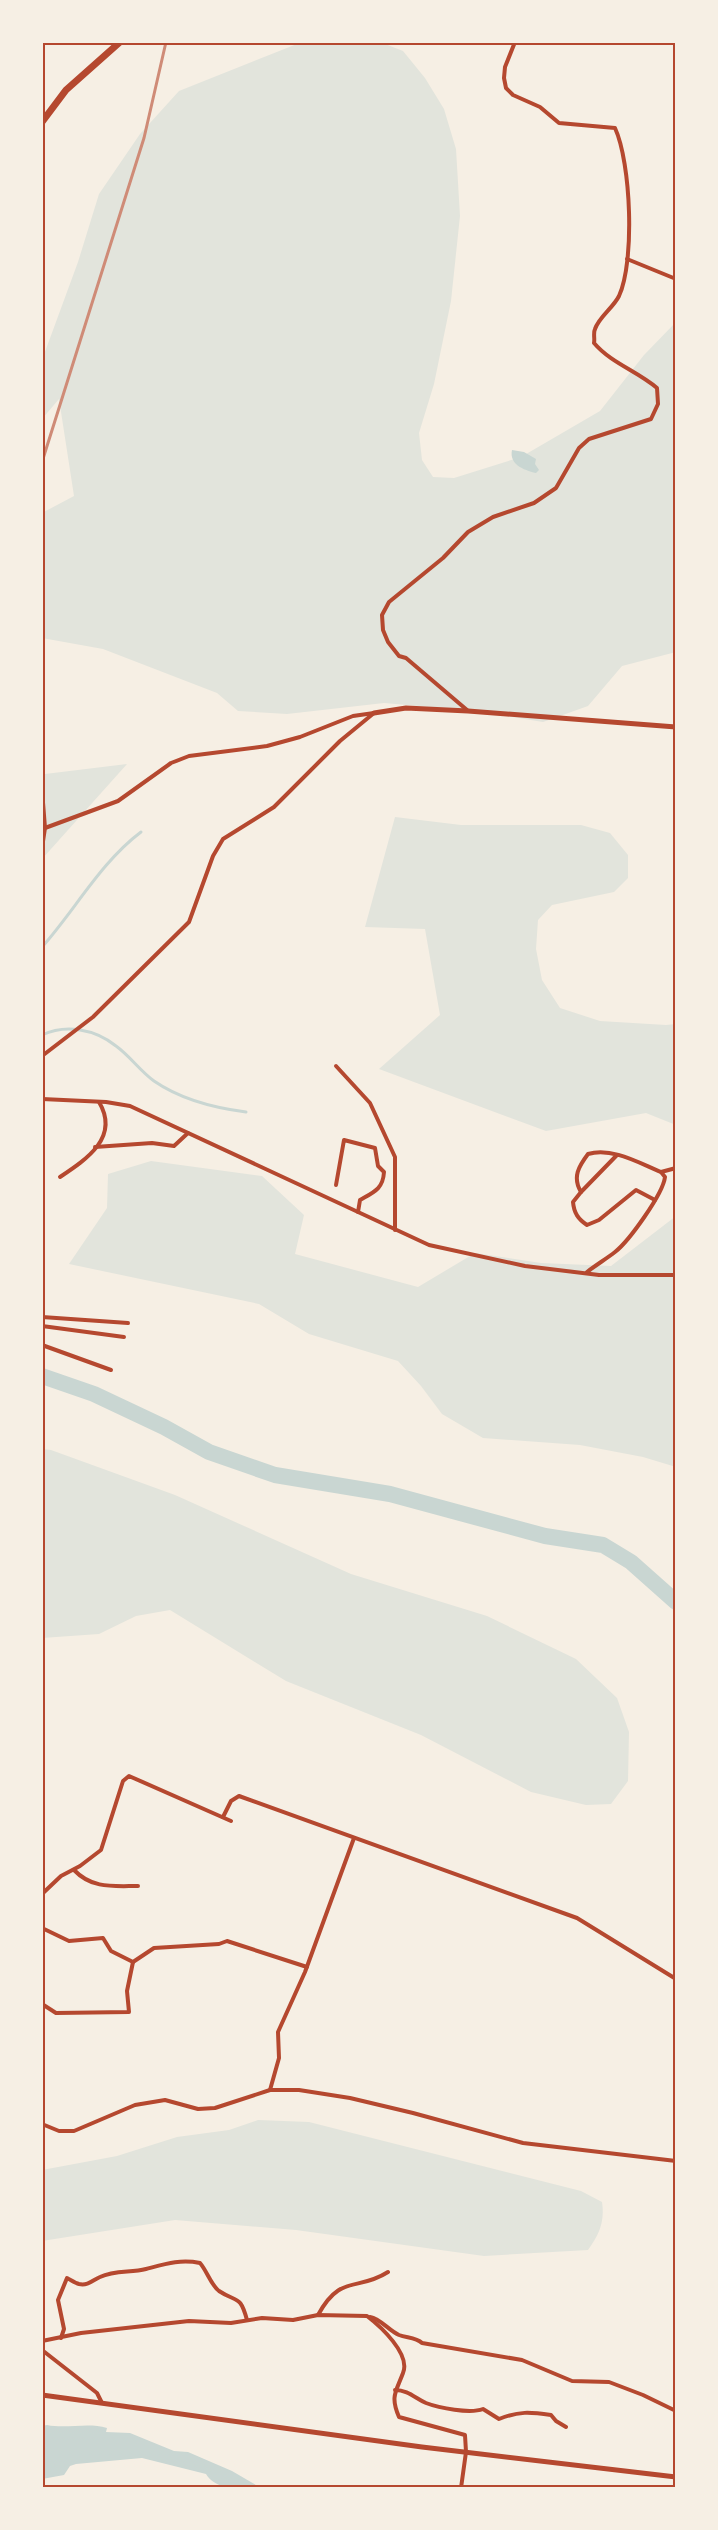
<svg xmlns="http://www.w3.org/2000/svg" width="718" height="2530" viewBox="0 0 718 2530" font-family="'Golos Text',sans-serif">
	<rect width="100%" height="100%" fill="#f6efe4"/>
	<!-- green -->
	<g fill="#e2e4dc">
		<path d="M302,42H380L403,51L425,78L444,109L456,149L460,216L451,301L434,384L419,433L422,460L433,477L454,478L521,457L600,411L644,355L676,322V652L622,666L588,706L543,722L477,711L384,703L287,714L238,711L217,693L103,649L42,638V513L74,496L59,399L42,419V360L78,262L99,194L140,134L179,91Z"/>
		<path d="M127,764L42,859V769L45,774Z"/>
		<path d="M395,817L461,825H581L610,833L628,855V878L614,892L552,905L538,920L536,949L542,980L560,1008L600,1021L666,1025L676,1024V1125L646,1113L546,1131L379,1069L440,1015L425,929L365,927Z"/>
		<path d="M151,1161L262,1176L304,1215L295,1254L418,1287L475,1253L541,1263L611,1266L676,1216V1467L643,1457L580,1445L483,1438L442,1414L421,1386L398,1361L309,1334L259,1304L69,1264L107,1208L108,1174Z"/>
		<path d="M42,1449L51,1450L175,1495L351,1574L487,1616L576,1659L617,1698L629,1732L628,1781L611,1804L586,1805L531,1792L421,1735L286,1681L170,1610L136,1616L99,1634L42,1638Z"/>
		<path d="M258,2120L309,2122L581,2191L602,2202C605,2222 599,2235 588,2250L484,2256L296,2230L175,2220L42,2241V2170L117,2156L177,2137L229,2130Z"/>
	</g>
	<!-- water -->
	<g fill="#c9d6d2">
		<path d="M512,450L524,452L536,459L535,464L539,470L536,473C523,470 509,464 512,450Z"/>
		<path d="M47,2425C67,2429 88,2422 107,2428L106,2432L130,2433L174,2451L188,2452L232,2471L261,2488C243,2488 217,2492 206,2474L142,2458L76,2464L70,2466L64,2475L42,2479V2426Z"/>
	</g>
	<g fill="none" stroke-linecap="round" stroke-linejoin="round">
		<!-- stream -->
		<g stroke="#c9d6d2" stroke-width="3">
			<path d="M42,947C75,910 101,862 141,832"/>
			<path d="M42,1035C66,1024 95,1029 116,1046C130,1056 140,1071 154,1081C180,1099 215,1108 246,1112"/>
		</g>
		<!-- river -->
		<path stroke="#c9d6d2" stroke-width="16" d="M42,1376L94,1394L164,1427L209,1452L275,1475L390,1494L545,1536L603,1545L631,1562L676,1602"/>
		<!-- minor -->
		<g stroke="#b5482f" stroke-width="4">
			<path d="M627,259L676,279"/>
			<path d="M467,710L406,658L399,656L388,642L383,630L382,615L389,602L443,558L468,532L493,517L534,503L556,488L579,448L589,439L651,419L658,404L657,388C637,371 611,363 594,343C595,339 593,333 595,329C599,317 613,308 619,296C635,261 631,163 615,128L559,123L540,107L513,95L506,88L504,78L505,67L515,42"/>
			<path d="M42,790L45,828"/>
			<path d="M42,848L45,828L118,801L171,763L189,756L267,746L300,737L353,716L374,713"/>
			<path d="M42,1056L93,1017L189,922L213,856L223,839L274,807L340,741L374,713"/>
			<path d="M336,1066L370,1103L395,1157V1230"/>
			<path d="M42,1099L106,1102L130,1106L429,1245L525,1266L599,1275H676"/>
			<path d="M95,1147L152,1143L174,1146L188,1133"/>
			<path d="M661,1172L676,1168"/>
			<path d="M60,1177C87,1159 120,1137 99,1102"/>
			<path d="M336,1185L344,1140L375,1148L378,1166L384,1172C383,1189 374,1192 360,1200L358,1212"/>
			<path d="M581,1192L573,1202C574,1213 578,1219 587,1225L599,1220L636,1190L655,1200"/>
			<path d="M587,1272C596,1265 606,1259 615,1252C629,1241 663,1194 665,1177L661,1172C639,1163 612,1147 588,1154C579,1166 572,1177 581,1192L617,1155"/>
			<path d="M42,1317L128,1323"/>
			<path d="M42,1326L124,1337"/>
			<path d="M42,1345L111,1370"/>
			<path d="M223,1817L231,1801L239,1796L577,1918L676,1979"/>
			<path d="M74,1870C92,1889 113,1886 138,1886"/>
			<path d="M42,1894L61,1876L80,1866L101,1850L123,1781L129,1776L231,1821"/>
			<path d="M42,1928L69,1941L103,1938L111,1951L133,1962L154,1948L219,1944L227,1941L307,1967"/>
			<path d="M42,2004L56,2013L129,2012L127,1991L133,1962"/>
			<path d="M270,2090L279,2058L278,2032L305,1972L354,1838"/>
			<path d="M42,2124L59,2131H74L135,2105L165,2100L198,2109L215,2108L270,2090H299L350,2098L413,2113L523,2143L676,2161"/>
			<path d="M318,2315C341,2273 357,2292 388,2272"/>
			<path d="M370,2317C381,2319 388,2330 399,2335C407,2338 416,2337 422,2343L522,2360L572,2381L609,2382L643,2395L676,2411"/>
			<path d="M61,2338L64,2329L58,2300L67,2278C71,2280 75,2283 79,2284C88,2286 93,2280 100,2277C115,2270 131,2273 146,2269C165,2264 180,2259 200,2263C207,2271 211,2285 219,2291C237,2303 240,2294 247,2320"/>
			<path d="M42,2341L81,2333L189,2321L231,2323L262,2318L293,2320L318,2315L367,2316C380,2326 411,2354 403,2373C396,2392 390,2396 399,2417L465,2435L466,2452L461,2488"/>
			<path d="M42,2350L97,2393L102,2403"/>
			<path d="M395,2390C408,2390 415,2398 426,2403C439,2408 470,2414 483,2409L499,2419C519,2411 530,2412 551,2415L556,2421L566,2427"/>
		</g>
		<!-- tertiary -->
		<path stroke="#b5482f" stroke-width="5" d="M374,713L406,708L468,711L676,727"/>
		<!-- secondary -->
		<path stroke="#b5482f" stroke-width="5" d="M42,2395L422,2447L676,2477"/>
		<!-- trunk -->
		<path stroke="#b5482f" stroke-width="7" d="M42,122L66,90L120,42"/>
		<!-- rail -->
		<path stroke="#cf8b77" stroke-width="3" d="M42,462L144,138L166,42"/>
	</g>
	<!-- border -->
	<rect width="718" height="2530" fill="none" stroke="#f6efe4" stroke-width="87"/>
	<rect x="44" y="44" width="630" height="2442" fill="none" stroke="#b5482f" stroke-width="2"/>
</svg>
